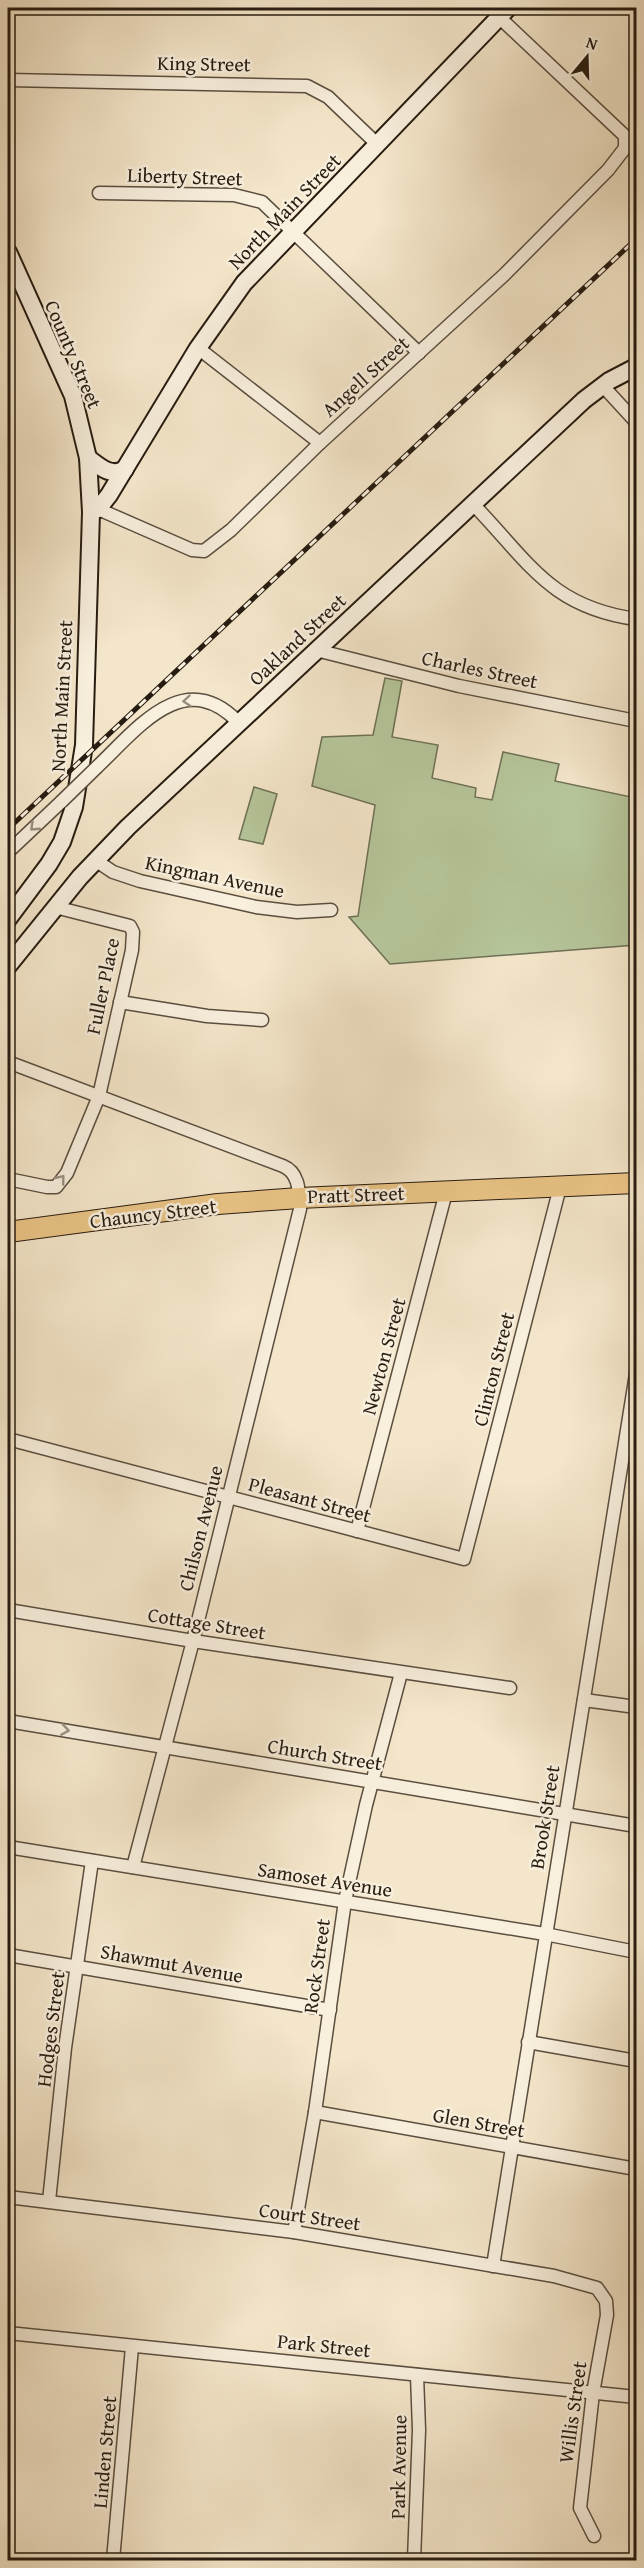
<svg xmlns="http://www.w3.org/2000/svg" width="644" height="2568" viewBox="0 0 644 2568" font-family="'Gentium Book Plus',serif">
	<rect width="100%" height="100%" fill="#f4e6ca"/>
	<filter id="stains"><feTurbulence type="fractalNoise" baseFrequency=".00333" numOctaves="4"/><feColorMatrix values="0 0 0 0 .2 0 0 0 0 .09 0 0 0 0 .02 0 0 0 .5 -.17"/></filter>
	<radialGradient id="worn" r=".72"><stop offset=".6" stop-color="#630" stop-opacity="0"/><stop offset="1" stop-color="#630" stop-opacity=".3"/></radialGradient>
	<!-- green -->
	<g fill="#b6c69b" stroke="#6e7156" stroke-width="1.5">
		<path d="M385,678L402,681L392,737L438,745L432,778L476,788L475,797L492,800L503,752L559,764L555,781L636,798V945L390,964L349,917L358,916L375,805L312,786L322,737L373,735Z"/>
		<path d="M254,787L277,794L263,844L239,839Z"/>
	</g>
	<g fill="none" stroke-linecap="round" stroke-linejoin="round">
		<!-- street casing -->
		<g stroke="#5a4e3f" stroke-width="15">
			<g id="street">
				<path d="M8,80L307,86L328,97L377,144"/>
				<path d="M99,193L234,195L262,202L419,353"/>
				<path d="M198,348L320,443"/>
				<path d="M602,385L636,422"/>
				<path d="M473,504C529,562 550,607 636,619"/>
				<path d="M98,509L192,550L204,551L231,530L320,443L504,275L608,170L625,148V136L499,17"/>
				<path d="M316,650L459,686L636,721"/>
				<path d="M97,767C137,729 184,666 238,722"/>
				<path d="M8,852L61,802"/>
				<path d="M95,860L113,872L140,881L256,907L297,912L331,910"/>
				<path d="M120,1002L207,1016L262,1020"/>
				<path d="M8,1062L283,1166C300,1173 299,1193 300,1209L193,1641L133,1867"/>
				<path d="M8,1179L47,1187H56L67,1173L99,1096L132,950L133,932L130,926L55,907"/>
				<path d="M8,1439L464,1559L560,1187"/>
				<path d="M357,1531L446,1192"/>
				<path d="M8,1610L193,1641L510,1688"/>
				<path d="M584,1700L636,1707"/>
				<path d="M8,1721L636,1826"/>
				<path d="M8,1847L545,1934L636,1952"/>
				<path d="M8,1955L330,2010"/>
				<path d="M528,2042L636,2061"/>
				<path d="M315,2112L636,2169"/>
				<path d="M8,2197L294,2232L554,2276L597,2288L606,2301L607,2315L593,2393L580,2508L594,2536"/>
				<path d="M49,2201L65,2048L92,1861"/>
				<path d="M294,2232L315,2112L345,1901L366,1805L401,1673"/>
				<path d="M493,2266L636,1374"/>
				<path d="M8,2333L636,2397"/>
				<path d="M113,2560L132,2347"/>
				<path d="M414,2560L419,2430L417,2375"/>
			</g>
		</g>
		<!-- secondary casing -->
		<g stroke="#271c11" stroke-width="20">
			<g id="secondary">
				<path d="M8,252L73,396L88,458L91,512L84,745L74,807L62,842L49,864L8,919"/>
				<path d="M88,458C99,466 111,478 125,469"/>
				<path d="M91,512L98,509L109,495L198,348L244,283L508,8"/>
				<path d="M8,966L80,877L128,827L584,400L609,381L636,367"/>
			</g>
		</g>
		<!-- primary casing -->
		<g stroke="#271c11" stroke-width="22">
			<path id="primary" d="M8,1232L218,1204L299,1198L636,1183"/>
		</g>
		<!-- street -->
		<use href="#street" stroke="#f8efdd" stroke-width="12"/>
		<!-- secondary -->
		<use href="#secondary" stroke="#f8efdd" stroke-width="16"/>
		<!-- primary -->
		<use href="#primary" stroke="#eac385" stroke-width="20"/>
		<!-- rail casing -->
		<g stroke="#271c11" stroke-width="5">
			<path id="rail" d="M8,829L636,239"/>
		</g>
		<!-- rail -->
		<use href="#rail" stroke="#f8efdd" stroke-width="3" stroke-dasharray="9" stroke-linecap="butt"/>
		<!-- street-bridge casing -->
		<g stroke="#5a4e3f" stroke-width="15" stroke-linecap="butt">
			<path id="street-bridge" d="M61,802L97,767"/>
		</g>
		<!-- street-bridge -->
		<use href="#street-bridge" stroke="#f8efdd" stroke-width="12"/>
	</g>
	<!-- one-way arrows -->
	<defs><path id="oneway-chevron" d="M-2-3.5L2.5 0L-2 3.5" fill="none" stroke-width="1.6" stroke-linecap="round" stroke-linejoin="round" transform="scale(1.5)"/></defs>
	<g stroke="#9a9081">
		<use href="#oneway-chevron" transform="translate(187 701) rotate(175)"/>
		<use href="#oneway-chevron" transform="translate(34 827) rotate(137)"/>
		<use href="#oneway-chevron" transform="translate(61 1179) rotate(-51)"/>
		<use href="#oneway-chevron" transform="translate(65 1730) rotate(9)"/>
	</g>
	<g text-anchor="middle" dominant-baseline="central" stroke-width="5" stroke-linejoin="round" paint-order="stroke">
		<!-- street labels -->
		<g font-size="20" fill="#271c11" stroke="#f8efdd">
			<text transform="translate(204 63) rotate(1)">King Street</text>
			<text transform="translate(185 176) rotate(2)">Liberty Street</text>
			<text transform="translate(284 211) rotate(-46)">North Main Street</text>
			<text transform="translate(74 354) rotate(67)">County Street</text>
			<text transform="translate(365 376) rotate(-42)">Angell Street</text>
			<text transform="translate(297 639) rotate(-43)">Oakland Street</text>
			<text transform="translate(480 669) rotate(12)">Charles Street</text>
			<text transform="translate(61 696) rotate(-87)">North Main Street</text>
			<text transform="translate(215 876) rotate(12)">Kingman Avenue</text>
			<text transform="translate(102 986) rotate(-78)">Fuller Place</text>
			<text transform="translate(356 1194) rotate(-2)">Pratt Street</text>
			<text transform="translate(153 1213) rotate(-7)">Chauncy Street</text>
			<text transform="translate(383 1356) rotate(-75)">Newton Street</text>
			<text transform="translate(493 1369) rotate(-76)">Clinton Street</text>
			<text transform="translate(310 1499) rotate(15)">Pleasant Street</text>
			<text transform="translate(200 1528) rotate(-76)">Chilson Avenue</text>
			<text transform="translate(207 1623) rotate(9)">Cottage Street</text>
			<text transform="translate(325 1754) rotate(9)">Church Street</text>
			<text transform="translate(544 1817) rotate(-81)">Brook Street</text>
			<text transform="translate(325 1879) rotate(9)">Samoset Avenue</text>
			<text transform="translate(172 1963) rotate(10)">Shawmut Avenue</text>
			<text transform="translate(316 1966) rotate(-82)">Rock Street</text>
			<text transform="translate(50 2029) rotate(-83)">Hodges Street</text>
			<text transform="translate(479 2122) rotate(10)">Glen Street</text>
			<text transform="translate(310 2216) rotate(8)">Court Street</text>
			<text transform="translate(324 2345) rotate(6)">Park Street</text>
			<text transform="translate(572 2412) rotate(-82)">Willis Street</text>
			<text transform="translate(104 2452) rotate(-85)">Linden Street</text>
			<text transform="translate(398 2467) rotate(-89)">Park Avenue</text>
		</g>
	</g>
	<!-- margin -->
	<rect width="644" height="2568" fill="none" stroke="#f4e6ca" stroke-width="30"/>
	<rect x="9" y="9" width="626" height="2550" fill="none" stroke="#271c11" stroke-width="3"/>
	<rect x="15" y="15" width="614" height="2538" fill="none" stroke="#271c11" stroke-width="1.5"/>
	<!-- north arrow -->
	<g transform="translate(587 57) rotate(19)" stroke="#f8efdd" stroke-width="4.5" paint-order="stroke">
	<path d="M0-4.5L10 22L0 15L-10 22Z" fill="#271c11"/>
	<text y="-9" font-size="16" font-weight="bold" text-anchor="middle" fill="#271c11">N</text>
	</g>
	<rect width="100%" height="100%" filter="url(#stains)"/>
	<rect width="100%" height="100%" fill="url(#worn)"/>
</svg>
